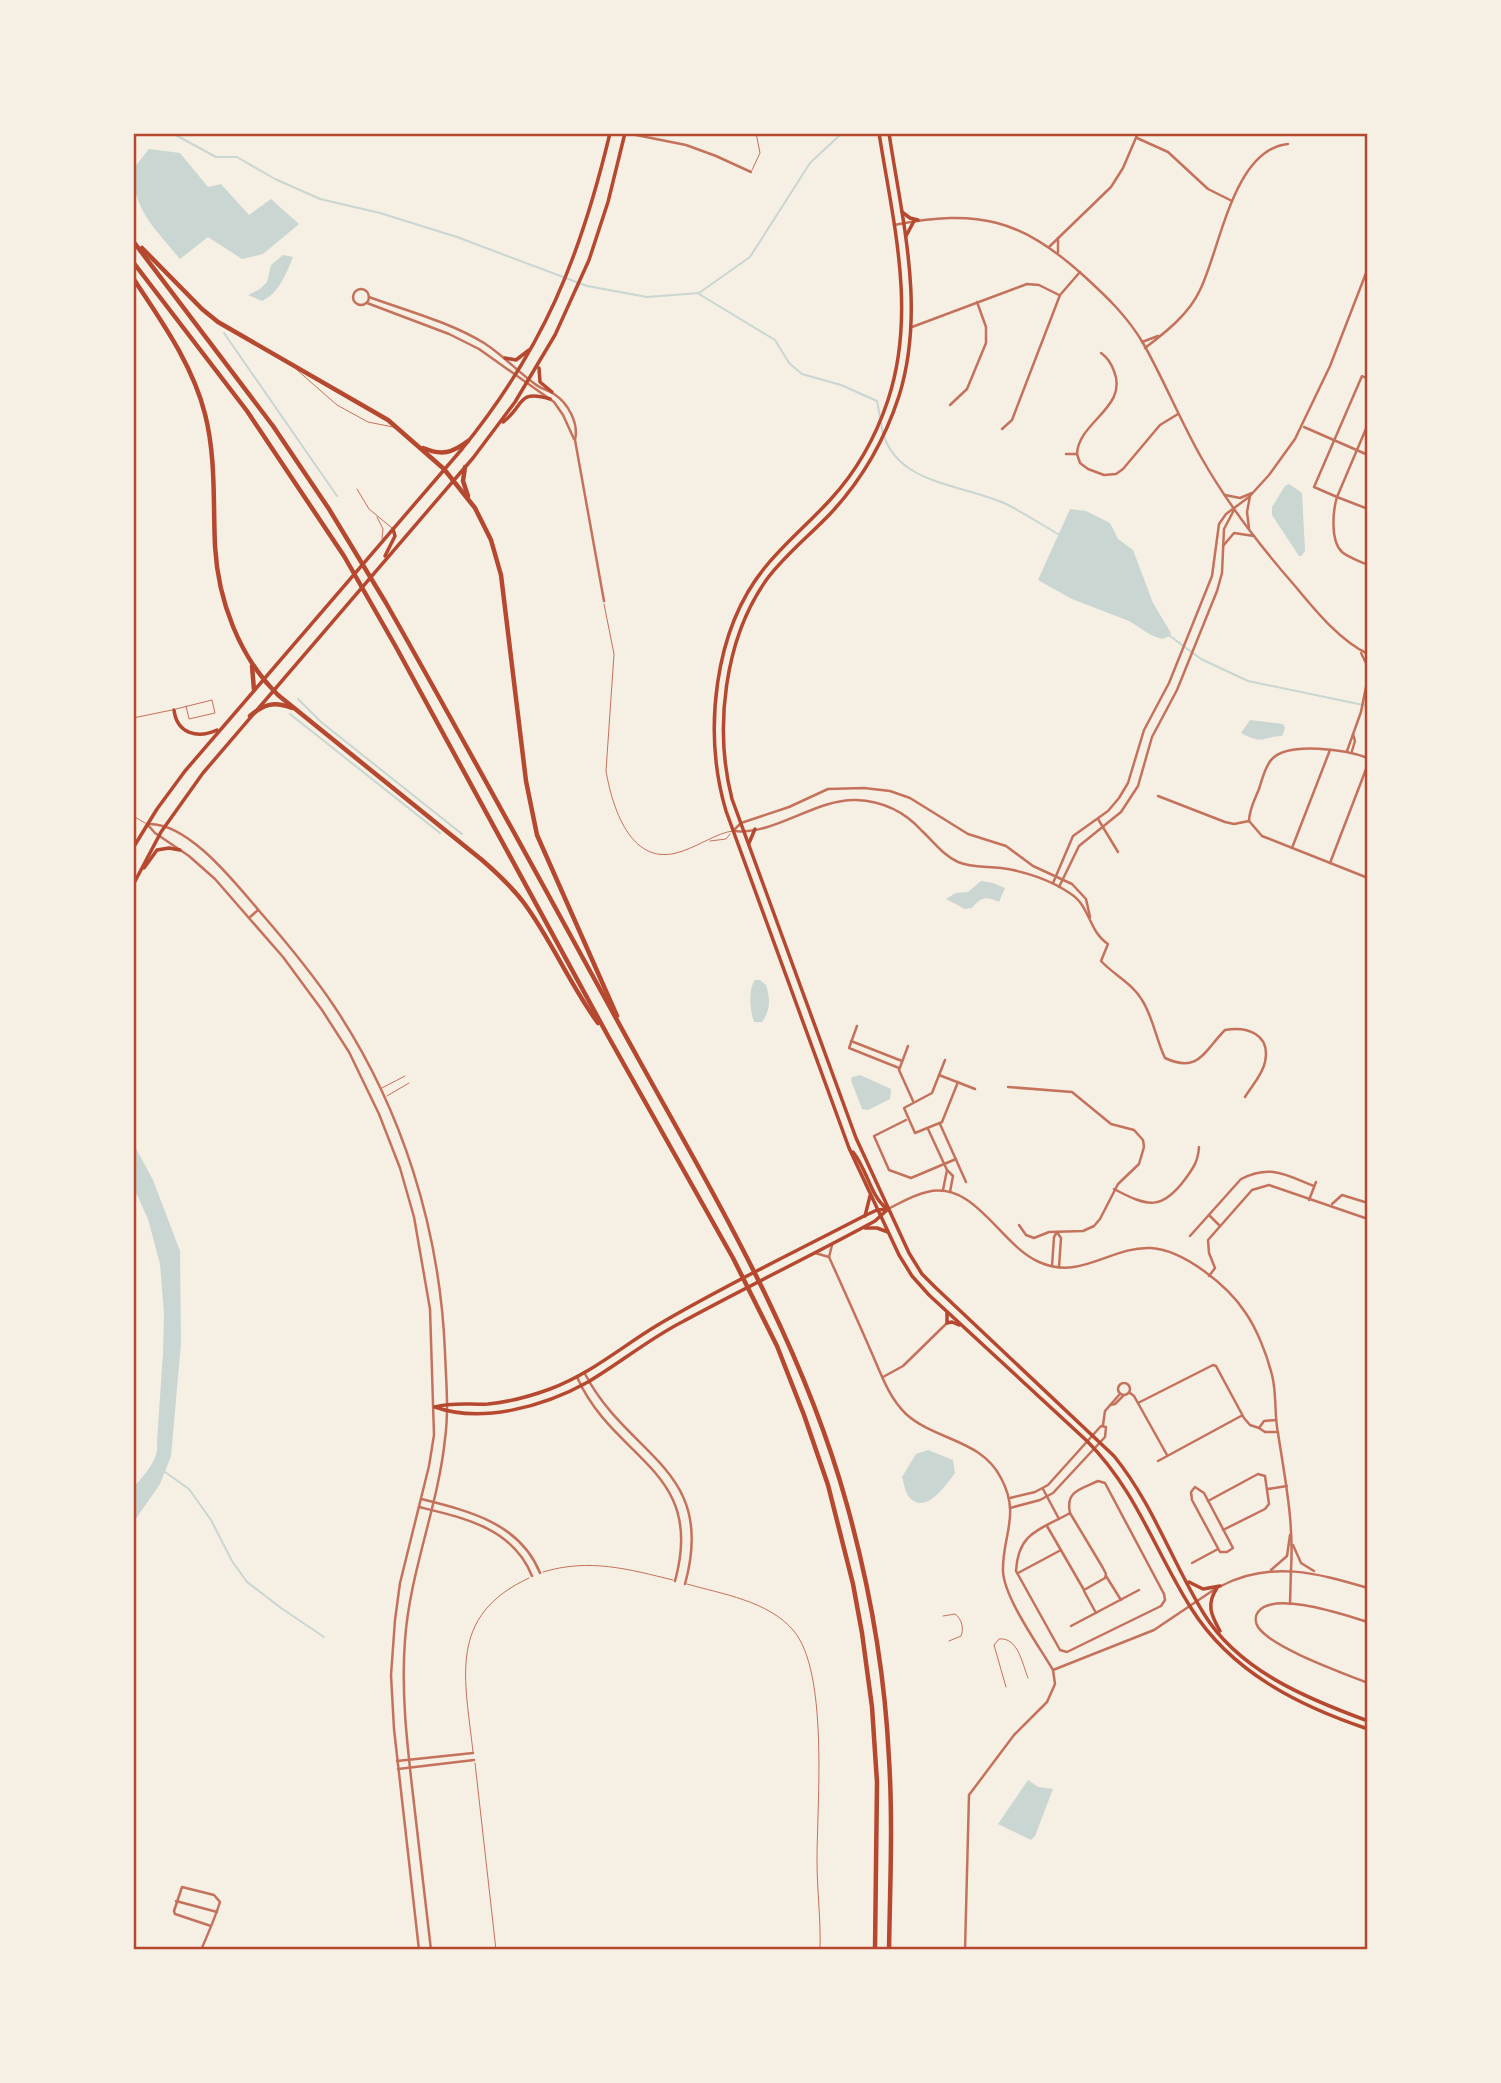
<svg xmlns="http://www.w3.org/2000/svg" width="1501" height="2083" viewBox="0 0 1501 2083" font-family="'Noto Serif',serif">
	<rect width="100%" height="100%" fill="#f6efe4"/>
	<!-- water -->
	<g fill="#c9d6d2">
		<path d="M149,149L180,153L208,187L221,184L249,215L271,199L299,224L263,254L242,259L208,237L180,259C155,228 133,211 133,169Z"/>
		<path d="M283,255L293,257C286,274 279,293 262,301L248,295L260,289L267,282L271,265Z"/>
		<path d="M1289,484L1302,493L1305,551L1301,556H1299L1272,515V507L1285,486Z"/>
		<path d="M1070,509L1086,511L1110,523L1118,539L1133,550L1153,603L1171,633L1170,636L1162,639L1151,635L1129,621L1072,599L1038,580Z"/>
		<path d="M1250,720L1283,724L1285,728L1282,736C1260,737 1264,745 1241,733Z"/>
		<path d="M981,881L993,883L1005,888L999,902C986,896 981,897 972,908L965,909L946,899L956,893L968,892Z"/>
		<path d="M755,980H760L766,985C770,999 771,1009 762,1022H754C750,1011 748,989 755,980Z"/>
		<path d="M860,1075L891,1089L890,1099L868,1110L862,1109L851,1080L852,1077Z"/>
		<path d="M133,1143L153,1180L180,1251L181,1343L171,1456L160,1484L133,1523V1488C145,1474 160,1459 157,1441L163,1353L164,1313L160,1264L148,1219L133,1186Z"/>
		<path d="M928,1450L953,1460L955,1473C947,1484 926,1515 910,1498C905,1493 904,1483 902,1477L916,1454Z"/>
		<path d="M1028,1780L1038,1787L1053,1789L1035,1836L1031,1840L998,1824Z"/>
	</g>
	<g fill="none" stroke-linecap="round" stroke-linejoin="round">
		<!-- stream -->
		<g stroke="#c9d6d2" stroke-width="2">
			<path d="M172,133L216,157H237L275,179L320,199L380,213L457,237L587,286L647,297L699,293L750,257L810,163L842,133"/>
			<path d="M699,294L775,340L789,363L802,374L841,385L877,401L880,417"/>
			<path d="M224,333L337,496"/>
			<path d="M881,423C889,485 961,483 1006,504C1024,513 1041,524 1058,534"/>
			<path d="M1170,636L1201,659L1248,681L1368,706"/>
			<path d="M298,699L321,722L462,834"/>
			<path d="M290,714L440,833"/>
			<path d="M165,1472L189,1489L211,1520L232,1561L247,1582L281,1608L324,1637"/>
		</g>
		<!-- service -->
		<g stroke="#c5725c" stroke-width="1">
			<path d="M752,170L760,153L756,133"/>
			<path d="M297,370L337,405L368,422L393,427"/>
			<path d="M357,489L369,509L392,528"/>
			<path d="M377,517L383,529L382,539"/>
			<path d="M604,604L614,654L606,771C612,806 630,865 676,853C694,849 718,832 733,831"/>
			<path d="M176,709L212,700L215,713L189,719L186,706"/>
			<path d="M133,718L172,710"/>
			<path d="M133,816L145,823"/>
			<path d="M710,841L726,839L730,834"/>
			<path d="M382,1088L405,1076"/>
			<path d="M387,1096L409,1083"/>
			<path d="M543,1572C589,1558 628,1569 673,1580"/>
			<path d="M687,1584C722,1594 768,1601 793,1630C829,1671 817,1804 817,1860C817,1890 821,1920 820,1950"/>
			<path d="M943,1616L955,1614C962,1619 964,1629 961,1636L949,1641"/>
			<path d="M1006,1687L994,1645L999,1639C1018,1637 1022,1663 1028,1678"/>
			<path d="M473,1752C465,1678 447,1616 529,1578"/>
			<path d="M475,1763L496,1950"/>
		</g>
		<!-- minor -->
		<g stroke="#c5725c" stroke-width="2.5">
			<path d="M626,133L686,145L716,156L751,172"/>
			<path d="M1137,138L1168,152L1208,189L1232,201"/>
			<path d="M1049,247L1111,187L1123,168L1138,133"/>
			<circle cx="361" cy="297" r="8"/>
			<path d="M369,297C407,311 450,322 484,343C503,355 517,371 535,384C541,389 548,390 554,394C568,403 579,423 575,440L604,601"/>
			<path d="M367,303L449,334L479,349L554,402L563,415L574,439"/>
			<path d="M912,327L1027,284L1039,285L1059,295"/>
			<path d="M1142,342L1158,336"/>
			<path d="M1145,348C1166,332 1189,314 1200,290C1220,250 1233,149 1288,144"/>
			<path d="M1101,353C1107,357 1111,363 1114,371C1129,407 1078,422 1077,454L1080,463L1088,469L1104,475L1116,474L1123,469L1160,425L1178,414"/>
			<path d="M1368,379L1362,376L1314,487L1337,497C1333,510 1330,541 1342,552C1349,558 1360,561 1368,565"/>
			<path d="M950,405L967,389L986,343V327L977,302"/>
			<path d="M1368,424L1337,497L1368,509"/>
			<path d="M1304,427L1368,455"/>
			<path d="M1002,429L1012,420L1060,295L1080,272"/>
			<path d="M1066,454H1077"/>
			<path d="M1347,751L1361,712L1368,677"/>
			<path d="M1352,751L1355,741L1353,734"/>
			<path d="M1158,796L1225,822L1234,824L1249,821"/>
			<path d="M1098,819L1118,852"/>
			<path d="M1249,821C1249,810 1255,799 1259,789C1262,780 1265,766 1272,759C1289,741 1347,750 1368,758"/>
			<path d="M1249,821L1262,836L1368,878"/>
			<path d="M733,831C774,836 814,799 856,800C882,801 905,812 922,831C934,842 943,855 958,862C972,868 987,866 1001,868C1024,871 1051,880 1071,894C1090,906 1089,932 1108,944L1101,961C1114,975 1133,984 1142,1000C1153,1017 1156,1039 1165,1058C1199,1074 1204,1051 1225,1030C1247,1026 1271,1034 1265,1062C1263,1074 1251,1087 1245,1097"/>
			<path d="M733,831L741,823L789,807L828,789L864,788L890,791L910,798L968,834L1006,846L1033,866L1072,884L1086,899L1090,917"/>
			<path d="M1292,848L1330,750"/>
			<path d="M1330,863L1368,764"/>
			<path d="M1053,883L1073,836L1108,811L1119,798L1128,783L1144,730L1169,683L1212,576L1219,524L1226,514L1249,497L1269,475L1295,439L1330,366L1368,268"/>
			<path d="M1059,887L1079,846L1121,812L1138,786L1152,737L1177,690L1217,591L1222,573L1224,529L1234,510"/>
			<path d="M857,1026L849,1048L899,1068"/>
			<path d="M851,1041L902,1061"/>
			<path d="M908,1046L899,1070L913,1101"/>
			<path d="M945,1060L932,1093L904,1108L915,1133L942,1122L958,1082"/>
			<path d="M939,1075L975,1089"/>
			<path d="M1008,1087L1072,1092L1111,1124L1134,1130L1143,1140L1144,1147L1139,1164L1118,1184L1100,1219L1094,1226L1083,1231L1049,1232L1034,1238L1026,1235L1019,1225"/>
			<path d="M906,1120L874,1136L889,1170L911,1178L956,1159"/>
			<path d="M940,1124L966,1182"/>
			<path d="M928,1129L947,1170L953,1176L950,1192"/>
			<path d="M1114,1189C1148,1207 1162,1211 1186,1178C1194,1167 1198,1161 1199,1147"/>
			<path d="M943,1190L947,1170"/>
			<path d="M1309,1200L1316,1182"/>
			<path d="M1332,1204L1342,1195L1368,1203"/>
			<path d="M1209,1215L1219,1225"/>
			<path d="M1057,1232L1061,1238L1059,1267"/>
			<path d="M1190,1236L1241,1179C1271,1164 1286,1175 1314,1186"/>
			<path d="M832,1245L829,1257C843,1288 857,1319 870,1349C880,1371 888,1397 906,1414C936,1441 981,1439 1001,1478C1021,1515 1002,1536 1003,1571C1004,1598 1039,1646 1053,1670L1055,1684L1047,1702L1014,1735L969,1795L965,1950"/>
			<path d="M815,1253L829,1257"/>
			<path d="M1052,1266L1054,1237L1057,1232"/>
			<path d="M1209,1276L1215,1268L1209,1253L1208,1240L1252,1190L1269,1185L1368,1219"/>
			<path d="M585,1374C629,1458 717,1468 685,1584"/>
			<path d="M577,1377C614,1461 706,1469 675,1581"/>
			<path d="M883,1377L903,1366L947,1323"/>
			<circle cx="1124" cy="1389" r="6"/>
			<path d="M1130,1393L1134,1396L1167,1455"/>
			<path d="M1138,1403L1213,1365L1216,1366L1244,1418L1250,1425L1259,1428"/>
			<path d="M1110,1405L1115,1404L1123,1396"/>
			<path d="M1276,1420L1264,1421L1259,1428L1265,1432H1277"/>
			<path d="M1103,1425L1105,1411L1119,1395"/>
			<path d="M1158,1461L1241,1416"/>
			<path d="M1195,1487L1204,1493L1233,1548L1227,1552H1220L1192,1500L1191,1492Z"/>
			<path d="M1043,1489L1059,1519"/>
			<path d="M1268,1489L1287,1486"/>
			<path d="M421,1499C469,1511 520,1523 540,1573"/>
			<path d="M1208,1501L1258,1474L1265,1476L1269,1504L1265,1509L1223,1530"/>
			<path d="M419,1507C464,1518 513,1528 532,1576"/>
			<path d="M1010,1508L1040,1500L1053,1493L1105,1437L1106,1427L1101,1426L1048,1485L1035,1492L1010,1498"/>
			<path d="M1047,1526L1084,1590L1105,1578L1106,1574L1103,1568L1070,1513C1065,1491 1081,1489 1098,1481L1105,1483L1164,1594L1165,1600L1161,1606L1067,1652L1060,1650L1016,1571C1018,1532 1040,1530 1070,1513"/>
			<path d="M1192,1563L1218,1549"/>
			<path d="M1018,1573L1061,1550"/>
			<path d="M1106,1576L1121,1600"/>
			<path d="M1084,1591L1096,1613"/>
			<path d="M1290,1604L1291,1569"/>
			<path d="M1368,1622C1347,1616 1274,1590 1258,1612C1255,1616 1255,1622 1258,1627C1272,1648 1343,1673 1368,1683"/>
			<path d="M1071,1626L1139,1590"/>
			<path d="M397,1761L473,1753"/>
			<path d="M398,1769L474,1760"/>
			<path d="M176,1901L217,1912"/>
			<path d="M201,1950C208,1934 215,1918 220,1902L214,1895L182,1887L174,1911L175,1914L211,1926"/>
		</g>
		<!-- tertiary -->
		<g stroke="#c5725c" stroke-width="2.5">
			<path d="M894,225C977,209 1020,218 1084,276C1107,297 1127,316 1143,343C1164,380 1180,420 1201,457C1227,503 1260,546 1295,586C1315,610 1339,640 1368,654"/>
			<path d="M1058,238V252"/>
			<path d="M1225,495L1240,498L1252,493"/>
			<path d="M1249,528L1247,512L1250,496"/>
			<path d="M1223,546L1234,533L1254,536"/>
			<path d="M1361,653L1368,667"/>
			<path d="M1368,666V673"/>
			<path d="M147,824C188,821 236,884 261,913C287,943 312,973 334,1006C402,1108 440,1229 445,1352C446,1381 449,1410 445,1439C438,1507 410,1571 405,1640C401,1692 407,1743 413,1795C419,1847 425,1898 431,1950"/>
			<path d="M147,824L155,833L189,856L215,879L283,957L322,1010L349,1052L379,1114L400,1168L414,1217L430,1309L434,1435L429,1466L400,1583L395,1620L391,1675L394,1729L419,1950"/>
			<path d="M249,918L258,910"/>
			<path d="M888,1209C900,1203 913,1195 927,1192C975,1180 1000,1245 1039,1262C1081,1281 1111,1246 1151,1248C1184,1250 1228,1286 1245,1312C1257,1329 1267,1355 1272,1375C1277,1394 1274,1414 1278,1433C1285,1479 1294,1522 1291,1569"/>
			<path d="M1293,1545L1301,1563L1314,1571"/>
			<path d="M1271,1570L1287,1556L1290,1535"/>
			<path d="M1221,1586C1271,1560 1317,1573 1368,1588"/>
			<path d="M1053,1670L1154,1630L1215,1589"/>
		</g>
		<!-- secondary -->
		<g stroke="#b5482f" stroke-width="3.5">
			<path d="M879,133C893,222 917,312 888,400C876,436 856,472 830,500C810,522 786,542 767,565C713,629 703,733 726,811L849,1148L899,1255L912,1276L929,1295L1087,1441C1136,1490 1155,1551 1191,1608C1231,1672 1299,1706 1368,1729"/>
			<path d="M889,133C902,220 926,309 899,396C885,439 861,481 830,514C809,536 785,555 767,579C724,639 714,729 732,799L856,1138L909,1253L922,1274L935,1287L1114,1456C1153,1504 1172,1562 1204,1614C1239,1671 1308,1699 1368,1721"/>
			<path d="M902,212L910,218L918,220"/>
			<path d="M906,236L914,221"/>
			<path d="M505,358L516,360L529,350"/>
			<path d="M539,368L540,382L552,392"/>
			<path d="M503,422C525,406 516,389 550,399"/>
			<path d="M385,556L395,536L393,529"/>
			<path d="M174,710C177,734 198,739 217,730"/>
			<path d="M749,843L755,829"/>
			<path d="M133,848L157,809L185,771L462,449C544,348 580,258 610,133"/>
			<path d="M144,868L157,850L169,848L180,850"/>
			<path d="M133,885L161,832L203,773L473,458L515,402L555,335L589,260L608,202L625,133"/>
			<path d="M853,1152C867,1169 870,1195 886,1208"/>
			<path d="M865,1216L870,1196"/>
			<path d="M865,1228H877L888,1232"/>
			<path d="M947,1313V1323L952,1322L959,1325"/>
			<path d="M435,1407C482,1424 545,1406 588,1382C620,1363 649,1339 682,1322C746,1287 811,1256 875,1221L888,1209"/>
			<path d="M435,1407C453,1402 470,1405 488,1404C509,1402 531,1396 550,1389C590,1374 620,1348 656,1326C723,1286 795,1252 864,1216L877,1210L888,1209"/>
			<path d="M1189,1582L1203,1589L1220,1586"/>
			<path d="M1217,1588C1206,1604 1211,1615 1220,1631"/>
		</g>
		<!-- motorway -->
		<g stroke="#b5482f" stroke-width="4.5">
			<path d="M133,241L273,426L329,509L386,603C472,754 555,908 639,1060C719,1204 803,1345 847,1505C870,1588 885,1673 889,1759C893,1823 890,1886 889,1950"/>
			<path d="M142,248L202,309L218,322L388,420L444,469L475,508L491,540L501,575L526,781L537,835L617,1016"/>
			<path d="M133,262L247,411L344,556L396,647L608,1036L733,1258L777,1346L804,1415L828,1485L853,1584L862,1633L872,1707L877,1782L875,1950"/>
			<path d="M133,278C161,321 192,363 205,414C216,457 213,502 215,546C218,600 239,657 278,695L482,860C497,873 512,887 524,903C552,941 570,985 598,1023"/>
			<path d="M423,448C442,456 452,453 468,441"/>
			<path d="M465,467L463,481L468,496"/>
			<path d="M252,666L254,690"/>
			<path d="M250,716C264,704 274,701 292,708"/>
		</g>
	</g>
	<!-- border -->
	<rect width="1501" height="2083" fill="none" stroke="#f6efe4" stroke-width="270"/>
	<rect x="135" y="135" width="1231" height="1813" fill="none" stroke="#b5482f" stroke-width="2.5"/>
</svg>
